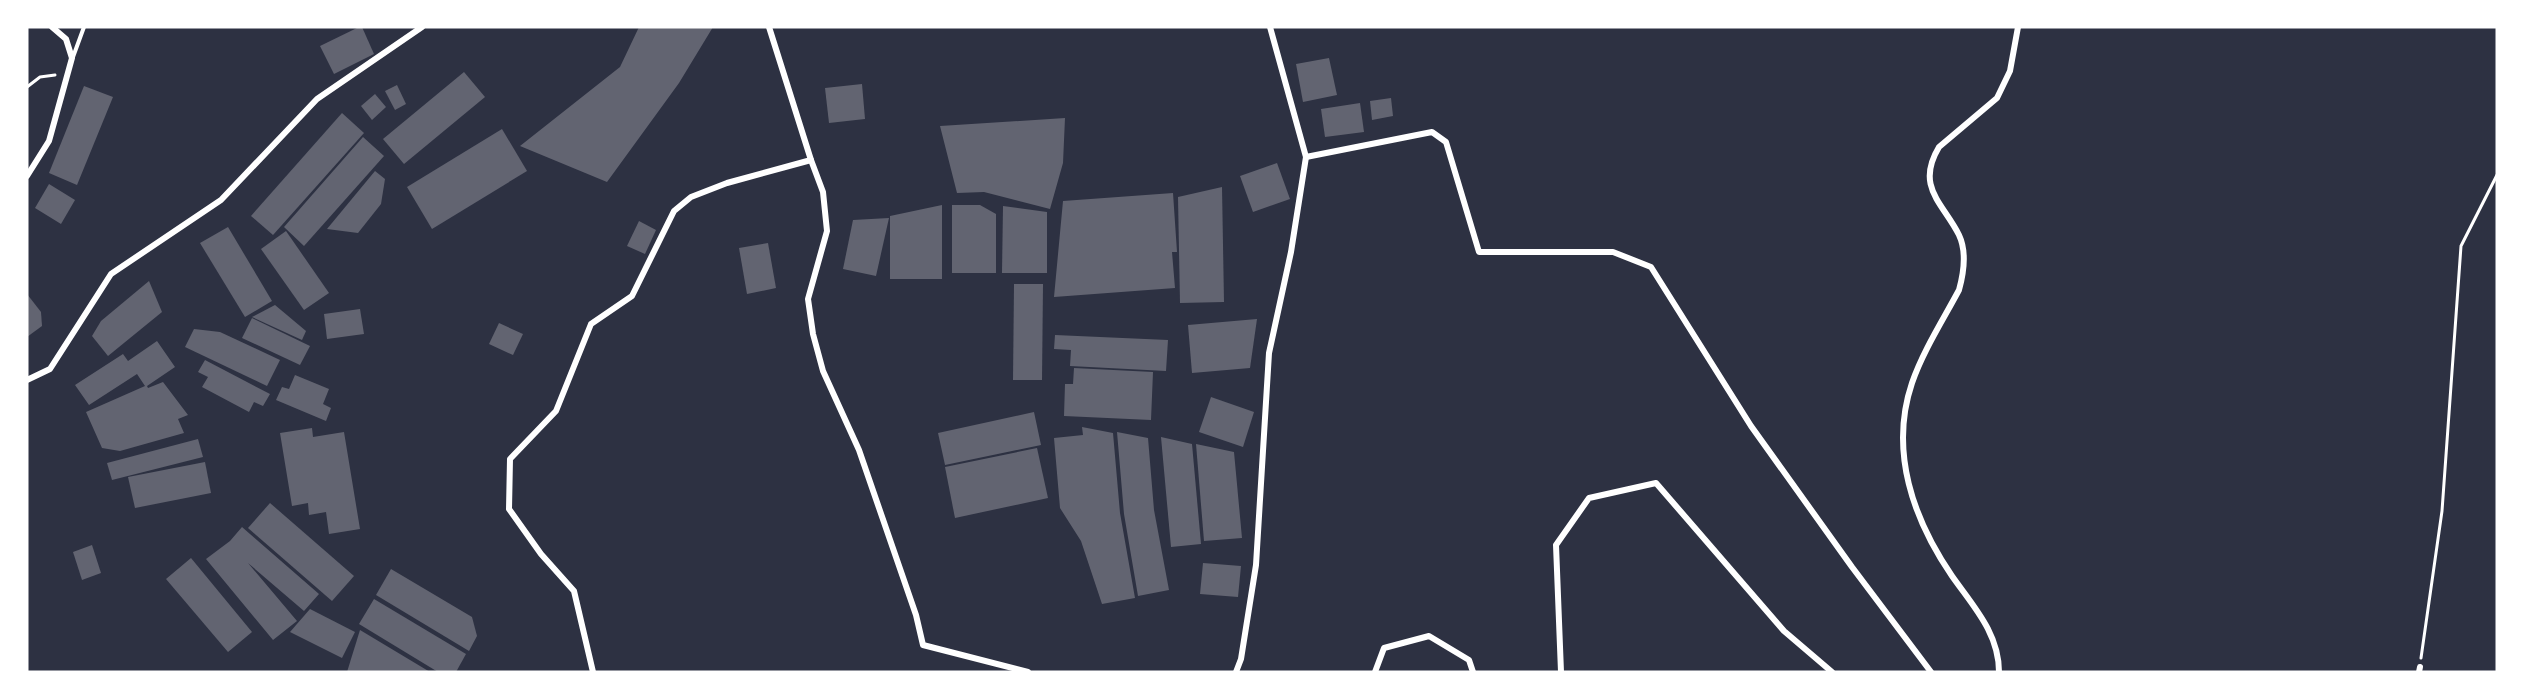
<svg xmlns="http://www.w3.org/2000/svg" width="2524" height="699" viewBox="0 0 2524 699" font-family="'DM Sans',sans-serif">
	<rect width="100%" height="100%" fill="#2d3142"/>
	<!-- building -->
	<g fill="#626471">
		<path d="M359,27H362L374,54L334,74L320,46Z"/>
		<path d="M639,27H713L679,83L607,182L520,146L620,67Z"/>
		<path d="M1329,58L1337,95L1303,102L1296,64Z"/>
		<path d="M464,72L485,97L404,164L383,139Z"/>
		<path d="M862,84L865,119L829,123L825,88Z"/>
		<path d="M397,85L406,104L395,110L385,91Z"/>
		<path d="M84,86L113,97L77,185L49,173Z"/>
		<path d="M375,94L386,107L372,120L361,106Z"/>
		<path d="M1391,98L1393,116L1372,120L1370,101Z"/>
		<path d="M1360,103L1364,132L1325,137L1321,109Z"/>
		<path d="M342,113L364,133L273,235L251,216Z"/>
		<path d="M1065,118L1063,163L1050,209L984,192L957,193L940,126Z"/>
		<path d="M502,129L527,171L432,229L407,187Z"/>
		<path d="M363,137L384,156L304,246L284,227Z"/>
		<path d="M1277,163L1290,199L1253,212L1240,176Z"/>
		<path d="M375,171L385,179L381,204L358,233L327,229Z"/>
		<path d="M49,184L75,200L61,224L35,208Z"/>
		<path d="M1222,187L1224,302L1180,303L1178,197Z"/>
		<path d="M1173,193L1177,252H1172L1175,288L1054,297L1063,201Z"/>
		<path d="M942,205V279H890V216Z"/>
		<path d="M952,205H980L996,214V273H952Z"/>
		<path d="M1003,206L1047,212V273H1002Z"/>
		<path d="M889,218L876,276L843,269L853,220Z"/>
		<path d="M639,221L656,230L645,254L627,246Z"/>
		<path d="M228,227L272,301L245,317L200,243Z"/>
		<path d="M286,231L329,293L304,310L261,249Z"/>
		<path d="M768,243L776,288L747,294L739,248Z"/>
		<path d="M149,281L162,312L108,356L92,336L101,321Z"/>
		<path d="M1014,284H1043L1042,380H1013Z"/>
		<path d="M27,294L41,312L42,326L27,337Z"/>
		<path d="M275,305L306,331L302,340L252,317Z"/>
		<path d="M360,309L364,334L327,339L324,314Z"/>
		<path d="M252,318L310,346L300,365L242,338Z"/>
		<path d="M1257,319L1250,368L1192,373L1188,325Z"/>
		<path d="M499,323L523,334L513,355L489,344Z"/>
		<path d="M194,329L220,332L280,360L267,386L185,347Z"/>
		<path d="M1055,335L1168,340L1166,371L1070,366L1071,350L1054,349Z"/>
		<path d="M157,341L175,367L147,386L148,388L163,382L188,415L178,419L184,433L120,451L102,448L86,412L145,386L137,374L89,405L75,385L123,354L128,361Z"/>
		<path d="M205,360L270,394L263,406L254,402L249,412L202,387L208,377L198,372Z"/>
		<path d="M1074,368L1153,372L1151,420L1064,416L1065,384H1073Z"/>
		<path d="M295,375L329,389L323,404L331,408L326,421L276,400L282,387L289,389Z"/>
		<path d="M1211,397L1254,412L1243,447L1199,432Z"/>
		<path d="M1034,412L1041,445L945,465L938,433Z"/>
		<path d="M1082,427L1113,433L1120,513L1135,598L1102,604L1081,541L1060,508L1054,438L1083,435Z"/>
		<path d="M312,428L313,437L344,432L360,529L329,534L326,512L309,515L308,503L292,506L280,433Z"/>
		<path d="M1117,432L1148,438L1154,510L1169,590L1138,596L1124,514Z"/>
		<path d="M1161,437L1192,444L1201,544L1171,547Z"/>
		<path d="M198,439L203,457L112,480L107,463Z"/>
		<path d="M1196,444L1234,452L1242,538L1204,541Z"/>
		<path d="M1037,448L1048,498L955,518L945,467Z"/>
		<path d="M205,462L211,493L135,508L128,477Z"/>
		<path d="M270,503L354,576L332,601L248,528Z"/>
		<path d="M242,527L319,594L304,611L248,563L297,621L273,640L206,559L230,541Z"/>
		<path d="M92,545L101,573L82,580L73,552Z"/>
		<path d="M191,558L252,632L228,652L166,579Z"/>
		<path d="M1203,563L1241,566L1238,597L1200,594Z"/>
		<path d="M391,569L472,617L477,636L469,651L376,595Z"/>
		<path d="M374,599L466,654L456,672H438L359,624Z"/>
		<path d="M310,609L355,632L342,658L290,632Z"/>
		<path d="M360,630L430,672H347Z"/>
	</g>
	<g fill="none" stroke-linecap="round" stroke-linejoin="round">
		<!-- path -->
		<g stroke="#fff" stroke-width="3">
			<path d="M27,87L40,77L55,75"/>
			<path d="M2421,658L2442,511L2461,246L2497,175"/>
		</g>
		<!-- service -->
		<path stroke="#fff" stroke-width="4" d="M73,57L84,27"/>
		<!-- minor -->
		<g stroke="#fff" stroke-width="6">
			<path d="M769,27L811,160L823,192L827,231L808,299L813,334L823,371L859,450L916,615L923,645L1028,672"/>
			<path d="M1306,157L1432,132L1446,142L1479,252H1613L1651,267L1751,426L1852,567L1931,672"/>
			<path d="M27,176L49,141L72,58L66,39L52,27"/>
			<path d="M27,380L50,369L111,274L221,200L317,99L422,27"/>
			<path d="M593,672L574,591L541,554L509,509L510,459L556,411L591,324L632,296L674,211L691,197L727,183L811,160"/>
			<path d="M1236,672L1241,659L1256,565L1269,353L1291,252L1306,157L1270,27"/>
			<path d="M1375,672L1384,648L1429,636L1469,660L1473,672"/>
			<path d="M1561,672L1556,545L1589,498L1656,483L1784,631L1832,672"/>
			<path d="M1999,672C1999,633 1973,606 1952,576C1913,519 1889,451 1912,383C1923,351 1943,320 1959,290C1964,272 1967,252 1959,235C1943,203 1915,187 1939,147L1997,98L2010,71L2018,27"/>
			<path d="M2419,672L2420,667"/>
		</g>
	</g>
	<!-- border -->
	<rect width="2524" height="699" fill="none" stroke="#ffffff" stroke-width="57"/>
</svg>
